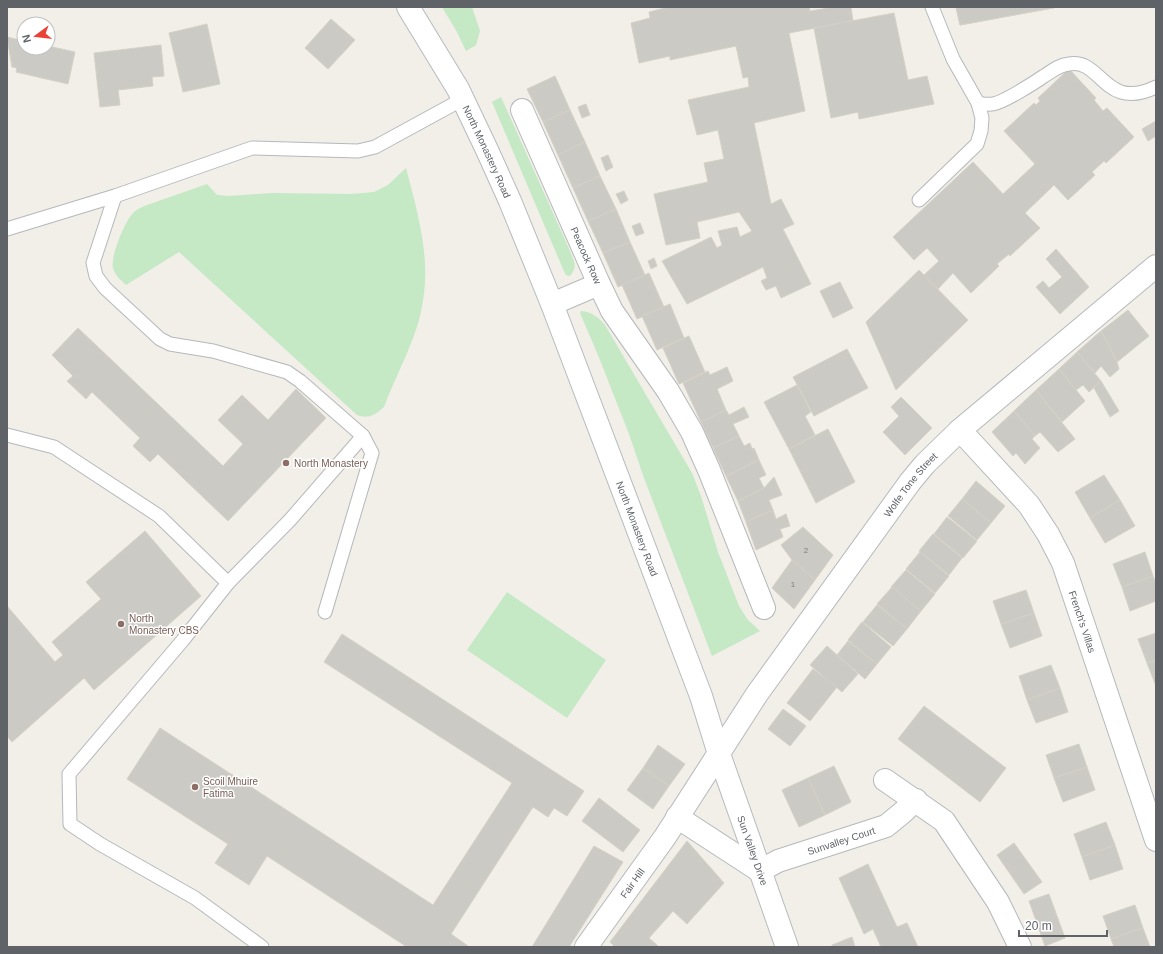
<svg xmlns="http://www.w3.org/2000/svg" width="1163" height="954" viewBox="0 0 1163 954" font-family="Helvetica,sans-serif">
	<rect width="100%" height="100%" fill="#f1efe8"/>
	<!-- green -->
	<g fill="#c5e8c5">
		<path d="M442,7H472L480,31L476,45L466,51L457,32Z"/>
		<path d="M501,97L570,251C574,262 578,266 570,276L566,275L563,269L492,102Z"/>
		<path d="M406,168C419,218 433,264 420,316C413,345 395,377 384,407C375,415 369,419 357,415L179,252L126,285C121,280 115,276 113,268C110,257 125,221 133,213C137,209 142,207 147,205L207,184L217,195L229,196L272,193L351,194L374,192L388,185Z"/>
		<path d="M581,311C592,312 598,317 605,325L692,473L701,496L718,552L739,606L748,620L760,631L712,656L644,478L629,434L598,355L580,313Z"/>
		<path d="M507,592L606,660L567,718L467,650Z"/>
	</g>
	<!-- building -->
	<g fill="#cccac5" stroke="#d6d1c6">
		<path d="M669,7H809L810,11L835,7H851L853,21L789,33L805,111L754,123L771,204L781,199L794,224L783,229L811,284L781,298L776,286L766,290L761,281L767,278L763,267L687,304L662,261L711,237L717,248L722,245L718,231L737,227L740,237L752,231L739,212L697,222L700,238L666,245L654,194L708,182L704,163L724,159L718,130L697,135L688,100L749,87L748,77L743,78L736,46L670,60V56L639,63L631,23L650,18L649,12Z"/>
		<path d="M956,7H1058L960,25Z"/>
		<path d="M956,7H1058L960,25Z"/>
		<path d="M894,13L908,80L927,76L934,104L859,119L858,112L831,118L814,28Z"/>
		<path d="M331,19L355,40L328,69L305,48Z"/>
		<path d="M207,24L220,84L183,92L169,33Z"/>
		<path d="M7,37L24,41V48H48V46L75,52L68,84L16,72L17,68L12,67Z"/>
		<path d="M161,45L164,76L152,77L153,86L118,90L120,105L100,107L94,53Z"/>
		<path d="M1069,69L1096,98L1094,100L1103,111L1107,108L1134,137L1106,163L1104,161L1092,172L1095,175L1068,200L1054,185L1025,213L1040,228L1010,256L1009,254L997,264L999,266L971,293L953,273L938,289L924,275L939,261L927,248L914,260L893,237L973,162L1003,194L1035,164L1004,131L1034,103L1036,105L1040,101L1038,98Z"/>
		<path d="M555,76L570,110L543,122L527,89Z"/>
		<path d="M586,104L590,115L582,118L578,107Z"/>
		<path d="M570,110L585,142L558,155L543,122Z"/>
		<path d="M1156,121V136L1148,141L1142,129Z"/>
		<path d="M585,142L600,176L573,188L558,155Z"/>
		<path d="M608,155L613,167L606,171L601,158Z"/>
		<path d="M600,176L616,209L588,221L573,188Z"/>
		<path d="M624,191L628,200L621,204L616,194Z"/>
		<path d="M616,209L630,242L603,253L588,221Z"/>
		<path d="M640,223L644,233L636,236L632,226Z"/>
		<path d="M630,242L645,275L618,287L603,253Z"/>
		<path d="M1056,249L1089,287L1060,314L1036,287L1043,281L1049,288L1062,277L1046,259Z"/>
		<path d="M654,258L657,266L651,269L648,261Z"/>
		<path d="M919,270L968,320L896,390L866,322Z"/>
		<path d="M649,273L664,307L637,319L622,285Z"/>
		<path d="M840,282L853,308L833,318L820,291Z"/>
		<path d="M670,304L684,338L657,350L642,316Z"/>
		<path d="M1128,310L1149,336L1117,362L1101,331Z"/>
		<path d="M78,328L223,466L243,444L218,420L242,395L268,420L296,389L326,418L228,521L158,454L150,462L133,446L140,438L92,392L86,399L67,381L73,376L52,355Z"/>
		<path d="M1101,331L1117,362L1119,369L1110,377L1101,366L1095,373L1077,352Z"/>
		<path d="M689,336L705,372L679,384L663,348Z"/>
		<path d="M847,349L868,388L814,416L793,377Z"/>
		<path d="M1077,352L1101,381L1089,392L1083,385L1076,390L1059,369Z"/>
		<path d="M727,367L733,381L717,389L726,410L701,422L683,383L708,371L710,375Z"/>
		<path d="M1059,369L1085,401L1062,422L1036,390Z"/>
		<path d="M1101,381L1119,411L1110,417L1094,388Z"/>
		<path d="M797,385L811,412L805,416L815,435L789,449L764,402Z"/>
		<path d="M1036,390L1075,439L1058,452L1040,432L1035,436L1014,411Z"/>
		<path d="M901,397L932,428L905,455L883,432L899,416L891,407Z"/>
		<path d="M744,407L749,417L733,424L739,436L713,448L701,422L726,410L729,415Z"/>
		<path d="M1014,411L1035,436L1032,439L1040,448L1025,464L1016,453L1013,456L992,432Z"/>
		<path d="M828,429L855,482L816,503L789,449Z"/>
		<path d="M739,436L744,446L750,443L752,449L754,448L759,460L726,476L713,448Z"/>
		<path d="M759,460L766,475L759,478L764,488L738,501L726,476Z"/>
		<path d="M1104,475L1120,500L1090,518L1075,492Z"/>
		<path d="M774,477L782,495L769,500L773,510L746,522L738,501L764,488Z"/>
		<path d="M976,481L1005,506L991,523L962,499Z"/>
		<path d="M962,499L991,523L977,540L948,516Z"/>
		<path d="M1120,500L1135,526L1105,543L1090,518Z"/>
		<path d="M773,510L776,519L786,514L790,526L780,529L783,537L756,550L746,522Z"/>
		<path d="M947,517L977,541L963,558L934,534Z"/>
		<path d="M803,527L833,555L815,580L792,560L781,545Z"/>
		<path d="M145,531L201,596L94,690L84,678L12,742L7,736V606L55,662L63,655L52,642L101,599L86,582Z"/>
		<path d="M933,534L962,558L949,575L919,551Z"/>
		<path d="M920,552L949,576L935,593L906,569Z"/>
		<path d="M1145,552L1153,576L1122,587L1113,564Z"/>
		<path d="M792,560L815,580L794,609L772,588Z"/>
		<path d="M906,570L935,594L921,611L891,587Z"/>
		<path d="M1153,576L1156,583V601L1130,611L1122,587Z"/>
		<path d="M892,587L921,611L907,629L877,604Z"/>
		<path d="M1026,590L1034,613L1001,624L993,601Z"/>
		<path d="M877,605L907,629L893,646L863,622Z"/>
		<path d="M1034,613L1042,636L1010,648L1001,624Z"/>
		<path d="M862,622L891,647L877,664L848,640Z"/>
		<path d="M1156,633V660L1147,663L1138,639Z"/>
		<path d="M342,634L584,791L567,816L554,808L548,817L533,807L451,934L468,946V947H407L267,856L249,885L215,863L228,844L127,779L160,728L433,905L512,783L324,662Z"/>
		<path d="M848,641L877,664L865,679L837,655Z"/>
		<path d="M827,646L858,674L842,692L810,665Z"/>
		<path d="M1156,660V686L1147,663Z"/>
		<path d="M1051,665L1060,688L1027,700L1019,676Z"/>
		<path d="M813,669L837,687L810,721L787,703Z"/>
		<path d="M1060,688L1068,712L1036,723L1027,700Z"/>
		<path d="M924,706L1006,768L980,802L898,739Z"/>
		<path d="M783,709L806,726L790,746L768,729Z"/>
		<path d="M1079,744L1087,767L1054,778L1046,755Z"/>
		<path d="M658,745L685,764L669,786L643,768Z"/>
		<path d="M834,766L851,802L825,815L808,778Z"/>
		<path d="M1087,767L1095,790L1063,802L1054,778Z"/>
		<path d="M643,768L669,786L653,809L627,790Z"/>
		<path d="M808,778L825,815L799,827L782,790Z"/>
		<path d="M599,798L640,830L623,852L582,821Z"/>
		<path d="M1106,822L1115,845L1082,857L1074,834Z"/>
		<path d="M687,841L724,883L687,924L673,911L649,938L659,947H615L610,942Z"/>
		<path d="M1014,843L1042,882L1024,894L997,855Z"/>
		<path d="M1115,845L1123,869L1090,880L1082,857Z"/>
		<path d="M594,846L623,862L569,947H532Z"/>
		<path d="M868,864L897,927L907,923L918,947H881L873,929L864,934L839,878Z"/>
		<path d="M1049,894L1065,938L1045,946L1029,901Z"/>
		<path d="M1135,905L1143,928L1111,939L1103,916Z"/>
		<path d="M1143,928L1150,947H1114L1111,939Z"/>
		<path d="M852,937L855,947H832V945Z"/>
	</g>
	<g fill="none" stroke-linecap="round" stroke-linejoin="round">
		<!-- lane casing -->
		<g stroke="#b5b8bc" stroke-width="15">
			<g id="lane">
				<path d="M978,103C983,104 988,105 993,104C1004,102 1034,83 1044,76C1052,71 1059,65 1069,64C1102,58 1104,112 1156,87"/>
				<path d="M115,196L93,263L96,276L105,288L160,339L170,344L213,351L287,372L300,381L363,436L290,520L228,583L183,640L69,774L70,824L100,844L195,898L262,947"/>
				<path d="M919,200L977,144L981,131L982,118L978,103L953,59L932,7"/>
				<path d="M7,229L115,196L252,148L358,151L375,147L463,99"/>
				<path d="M7,435L54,447L159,516L228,583"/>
				<path d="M325,612L372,453L363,436"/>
			</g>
		</g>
		<!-- street casing -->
		<g stroke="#b5b8bc" stroke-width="24">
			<g id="street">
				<path id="s1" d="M522,110L599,284L612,311L668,391L692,432L709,470L764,608"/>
				<path d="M552,304L599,284"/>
				<path id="s2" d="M960,430L1029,505L1048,534L1063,563L1156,840"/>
				<path d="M885,780L944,821L998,902L1020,947"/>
				<path id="s3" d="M677,817L760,871L778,861L886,826L902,813L916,800"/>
				<path id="s4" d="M586,947L665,837L757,694L910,482L925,464L960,430L1156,266"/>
			</g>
		</g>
		<!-- secondary casing -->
		<g stroke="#b6babf" stroke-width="24">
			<g id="secondary">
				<path id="s5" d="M408,7L458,89L487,150L510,201L552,304L701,696L719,754L787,947"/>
			</g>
		</g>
		<!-- lane -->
		<use href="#lane" stroke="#fff" stroke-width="13"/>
		<!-- street -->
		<use href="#street" stroke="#fff" stroke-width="22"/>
		<!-- secondary -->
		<use href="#secondary" stroke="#fff" stroke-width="22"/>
	</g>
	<!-- markers -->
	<g fill="#8d6e63" stroke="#fff" stroke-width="1.5">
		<circle cx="286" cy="463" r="4"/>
		<circle cx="121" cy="624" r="4"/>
		<circle cx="195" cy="787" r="4"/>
	</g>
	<g text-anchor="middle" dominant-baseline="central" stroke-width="3" stroke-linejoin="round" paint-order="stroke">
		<!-- number labels -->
		<g font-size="8" fill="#7a7d7f">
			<text x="806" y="550">2</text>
			<text x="793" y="584">1</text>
		</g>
		<!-- street labels -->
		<g font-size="10" fill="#5f6368" stroke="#fff">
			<text stroke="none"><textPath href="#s5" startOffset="165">North Monastery Road</textPath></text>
			<text stroke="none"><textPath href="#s1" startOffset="159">Peacock Row</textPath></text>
			<text stroke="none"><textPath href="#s4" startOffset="565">Wolfe Tone Street</textPath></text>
			<text stroke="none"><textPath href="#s5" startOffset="571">North Monastery Road</textPath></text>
			<text stroke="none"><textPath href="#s2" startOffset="231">French's Villas</textPath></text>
			<text stroke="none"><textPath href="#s3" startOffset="186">Sunvalley Court</textPath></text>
			<text stroke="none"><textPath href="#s5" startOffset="913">Sun Valley Drive</textPath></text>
			<text stroke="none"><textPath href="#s4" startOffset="79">Fair Hill</textPath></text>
		</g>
		<!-- education labels -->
		<g font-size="10" fill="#785e54" stroke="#fff" text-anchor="start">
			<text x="294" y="463">North Monastery</text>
			<text x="129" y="618">North<tspan x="129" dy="12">Monastery CBS</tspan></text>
			<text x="203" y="781">Scoil Mhuire<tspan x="203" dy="12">Fatima</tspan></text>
		</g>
	</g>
	<!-- border -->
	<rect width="1163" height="954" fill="none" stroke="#5f6368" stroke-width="16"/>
	<!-- north arrow -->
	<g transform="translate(36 36) rotate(255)"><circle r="19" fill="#ffffff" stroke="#bfc1c3"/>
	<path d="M0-3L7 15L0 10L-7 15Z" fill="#ea4335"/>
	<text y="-6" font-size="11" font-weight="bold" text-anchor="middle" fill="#5f6368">N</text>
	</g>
	<!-- scale -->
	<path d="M1019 930v6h88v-6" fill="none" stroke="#5f6368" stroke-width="2"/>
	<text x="1025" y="930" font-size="12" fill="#5f6368" stroke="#ffffff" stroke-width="3" paint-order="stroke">20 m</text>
</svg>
